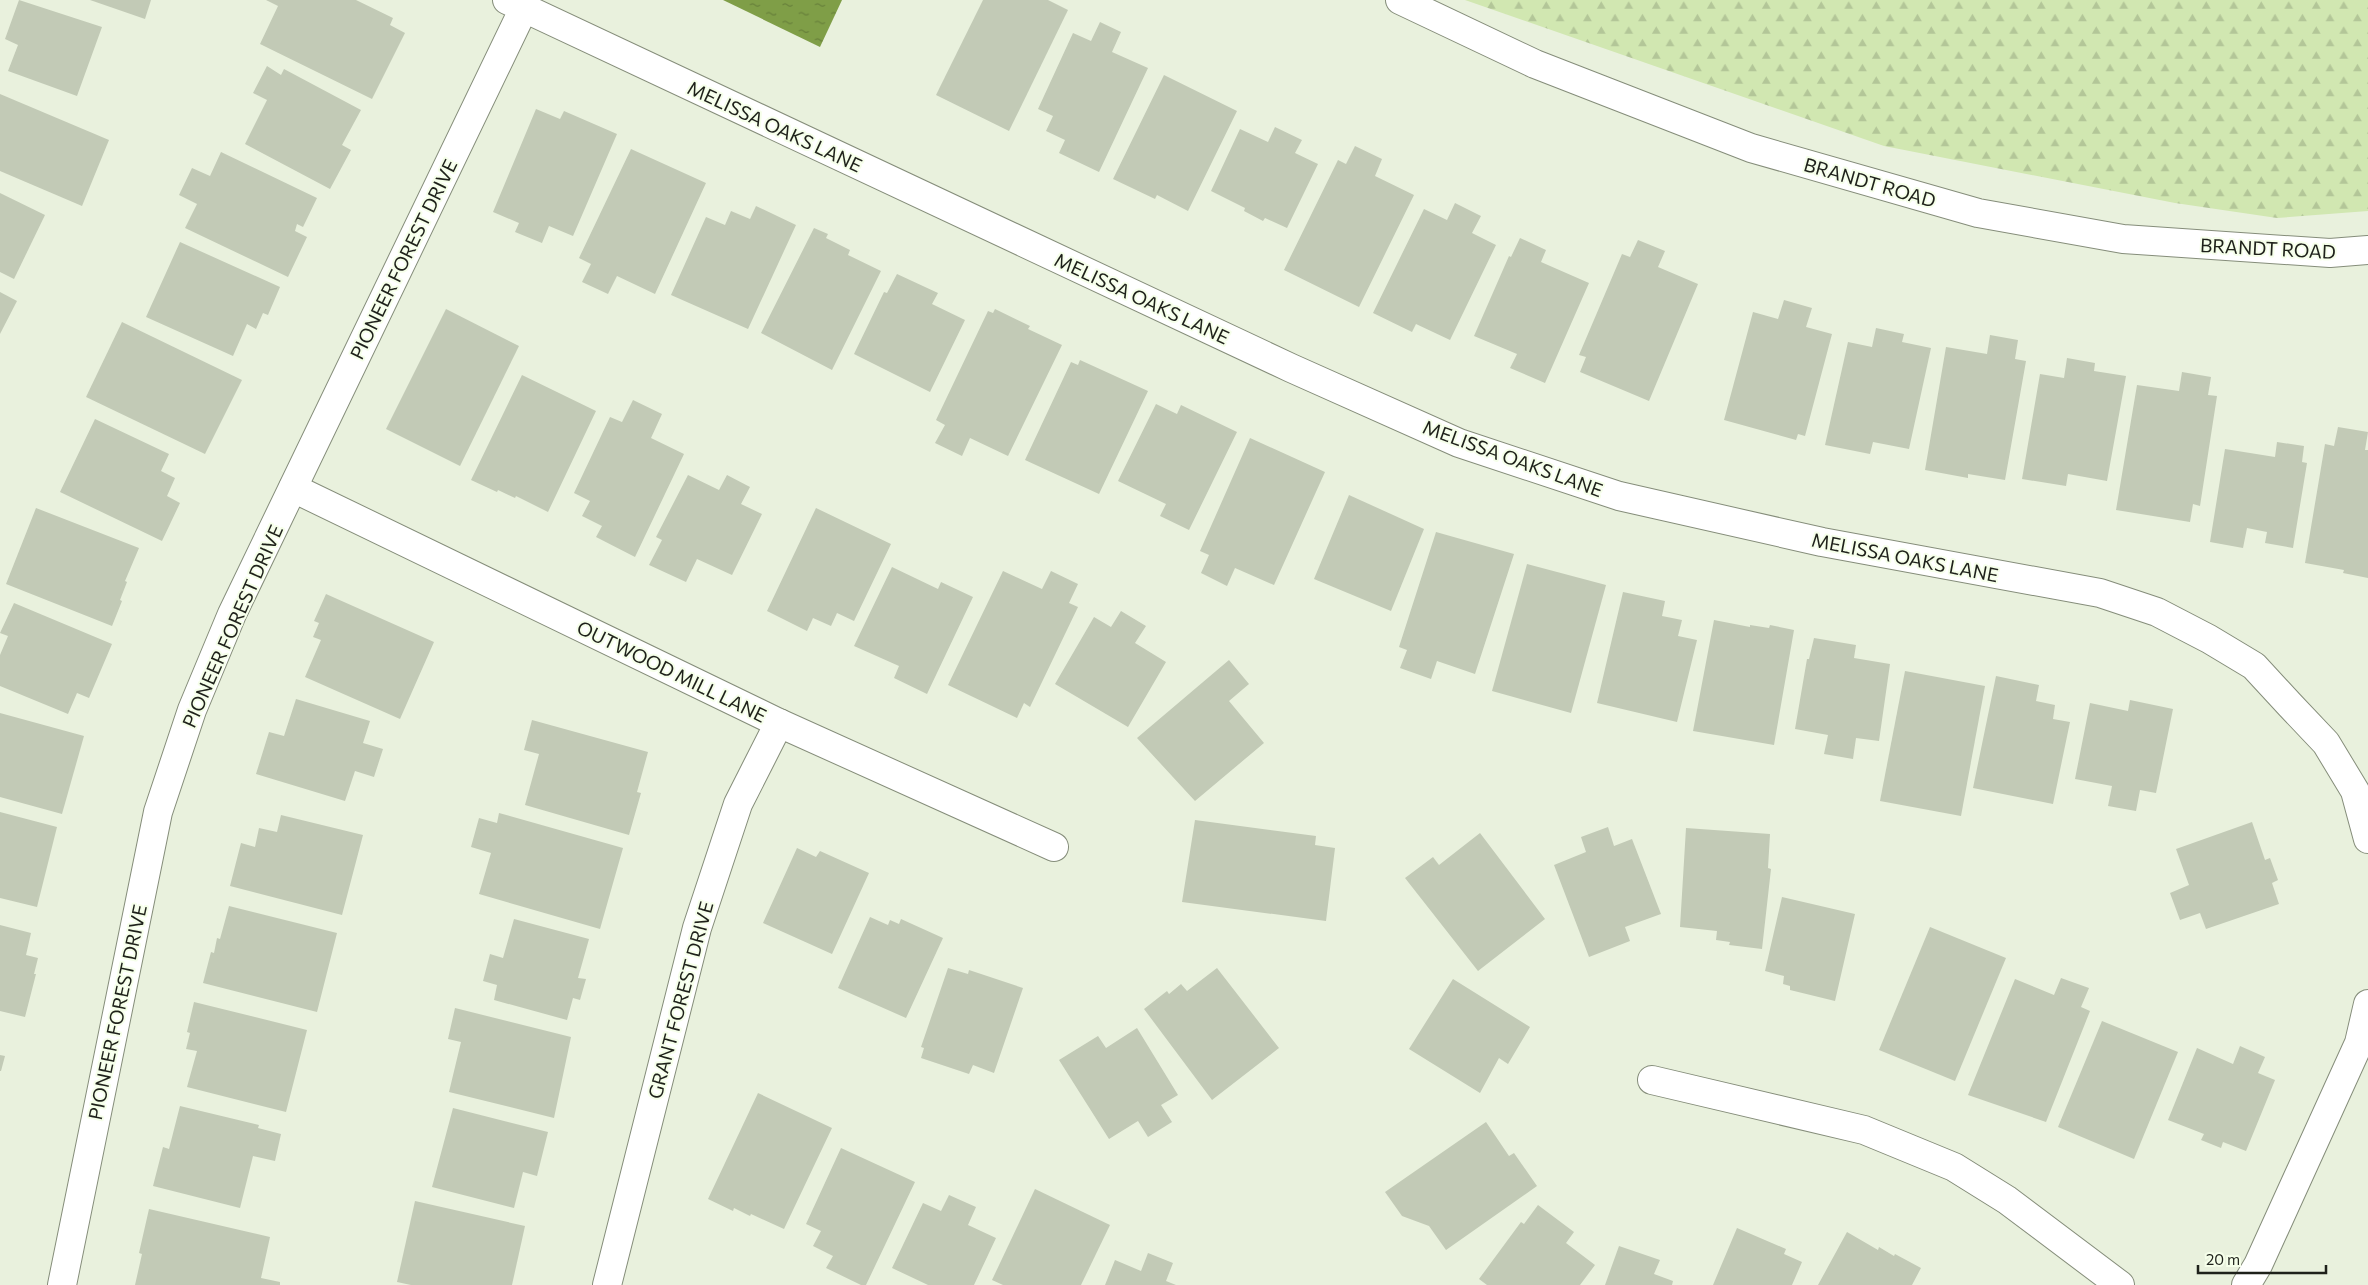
<svg xmlns="http://www.w3.org/2000/svg" width="2368" height="1285" viewBox="0 0 2368 1285" font-family="Commissioner,sans-serif">
	<defs>
		<pattern id="forest-firs" width="22" height="20" patternUnits="userSpaceOnUse" patternTransform="scale(1.25)"><rect width="22" height="20" fill="#d1e7b1"/><path d="M5 1l3.5 6h-7zM16 11l3.5 6h-7z" fill="#b3c698"/></pattern>
		<pattern id="water-ripples" width="26" height="14" patternUnits="userSpaceOnUse" patternTransform="scale(1.25)"><rect width="26" height="14" fill="#7f9e47"/><path d="M2 4q2-2 4 0t4 0M15 11q2-2 4 0t4 0" fill="none" stroke="#67803a"/></pattern>
	</defs>
	<rect width="100%" height="100%" fill="#e9f1dd"/>
	<!-- forest -->
	<path fill="url(#forest-firs)" d="M1465,0H2368V211L2277,218L2175,203L1884,146Z"/>
	<!-- water -->
	<path fill="url(#water-ripples)" d="M723,0H842L820,47Z"/>
	<!-- building -->
	<g fill="#c2cab6">
		<path d="M19,0L102,27L77,96L8,71L18,45L5,39Z"/>
		<path d="M90,0H151L145,19Z"/>
		<path d="M266,0H356L393,18L390,25L405,33L372,99L260,44L278,6Z"/>
		<path d="M983,0H1048L1068,10L1009,131L936,95Z"/>
		<path d="M1100,22L1121,32L1112,52L1148,68L1099,172L1059,153L1065,140L1046,131L1053,116L1038,109L1073,33L1091,41Z"/>
		<path d="M267,66L281,75L284,69L361,110L342,145L351,150L330,189L245,144L267,100L253,93Z"/>
		<path d="M1164,75L1237,111L1188,211L1157,195L1155,199L1113,179Z"/>
		<path d="M0,94L109,140L82,206L0,171Z"/>
		<path d="M536,109L560,119L564,111L617,134L573,236L549,226L542,243L515,232L519,223L493,212Z"/>
		<path d="M1275,127L1302,140L1295,153L1318,164L1287,228L1265,218L1263,221L1244,211L1245,208L1211,191L1240,129L1268,142Z"/>
		<path d="M1355,146L1382,159L1375,176L1414,195L1359,307L1284,270L1338,160L1346,164Z"/>
		<path d="M631,149L706,183L655,294L617,276L608,294L582,282L591,264L579,258Z"/>
		<path d="M221,152L317,198L303,227L297,224L295,231L307,237L288,277L185,228L197,204L179,195L192,168L210,176Z"/>
		<path d="M0,193L45,215L14,279L0,272Z"/>
		<path d="M1455,203L1481,216L1472,233L1496,245L1450,340L1416,324L1412,332L1373,313L1424,209L1447,220Z"/>
		<path d="M756,206L796,225L748,329L671,295L706,217L725,225L731,211L750,219Z"/>
		<path d="M814,228L828,234L826,238L850,250L848,255L881,271L832,370L761,333Z"/>
		<path d="M1520,238L1546,250L1541,262L1589,283L1545,383L1510,368L1517,354L1474,336L1509,256L1511,257Z"/>
		<path d="M1638,240L1665,251L1658,267L1698,284L1649,401L1580,372L1586,357L1579,355L1622,254L1630,257Z"/>
		<path d="M180,242L280,287L268,315L263,313L256,329L247,324L233,356L146,317Z"/>
		<path d="M897,274L938,293L932,304L965,320L930,392L854,354L884,292L887,293Z"/>
		<path d="M0,292L17,301L0,334Z"/>
		<path d="M1784,300L1812,308L1806,327L1832,334L1805,436L1798,434L1796,440L1724,420L1753,312L1778,319Z"/>
		<path d="M446,309L519,346L460,466L386,429Z"/>
		<path d="M995,309L1030,326L1028,329L1062,345L1008,456L970,438L962,456L935,443L945,425L936,420L988,311L993,313Z"/>
		<path d="M122,322L242,380L205,454L86,397Z"/>
		<path d="M1876,328L1904,334L1902,342L1931,348L1909,449L1873,442L1870,454L1825,445L1848,342L1872,347Z"/>
		<path d="M1990,335L2018,340L2015,359L2026,361L2005,480L1968,474V478L1925,470L1946,347L1987,354Z"/>
		<path d="M2067,358L2095,363L2094,371L2126,376L2107,481L2068,474L2066,486L2022,479L2040,374L2064,378Z"/>
		<path d="M1080,360L1148,391L1099,494L1025,460L1071,362L1078,365Z"/>
		<path d="M2182,372L2211,377L2208,395L2217,396L2200,506L2193,504L2190,522L2116,510L2137,385L2179,391Z"/>
		<path d="M522,375L596,411L548,512L516,496L515,498L498,490L497,492L471,480Z"/>
		<path d="M633,400L662,414L651,438L684,454L635,557L596,537L602,526L582,516L590,501L574,493L610,417L622,422Z"/>
		<path d="M1156,404L1177,414L1181,405L1237,432L1189,530L1160,516L1166,504L1118,481Z"/>
		<path d="M95,419L169,454L161,471L175,478L167,496L180,503L162,541L60,492Z"/>
		<path d="M2338,427L2368,432L2365,450H2368V578L2343,573L2344,570L2305,563L2325,444L2334,446Z"/>
		<path d="M1250,438L1325,472L1274,585L1235,568L1227,586L1201,573L1209,555L1200,551Z"/>
		<path d="M2277,442L2304,446L2302,462L2307,463L2293,548L2265,543L2267,532L2247,528L2243,548L2210,542L2225,449L2275,457Z"/>
		<path d="M688,475L719,490L727,475L750,487L741,504L762,514L732,575L697,559L686,582L649,565L662,540L656,537Z"/>
		<path d="M1349,495L1424,529L1391,611L1314,579Z"/>
		<path d="M36,508L139,548L125,581L127,582L120,600L122,601L112,626L6,584Z"/>
		<path d="M816,508L891,544L854,621L837,613L831,626L813,618L807,631L767,611Z"/>
		<path d="M1436,532L1514,554L1475,674L1437,661L1431,679L1400,668L1407,650L1399,647Z"/>
		<path d="M1527,564L1606,585L1571,713L1492,691Z"/>
		<path d="M892,567L938,589L941,582L973,597L927,694L894,678L899,666L854,646Z"/>
		<path d="M1003,571L1042,589L1051,571L1078,584L1069,603L1078,607L1030,707L1024,703L1017,718L948,685Z"/>
		<path d="M1623,592L1665,601L1662,616L1682,620L1678,636L1697,640L1677,722L1597,703Z"/>
		<path d="M326,594L434,642L400,719L305,677L321,640L313,637L319,623L314,621Z"/>
		<path d="M14,603L112,644L89,698L77,693L68,714L0,686V655L8,636L0,633Z"/>
		<path d="M1121,611L1146,626L1135,643L1166,662L1128,727L1055,684L1094,617L1111,627Z"/>
		<path d="M1714,620L1750,627V625L1769,628L1770,625L1794,630L1774,745L1693,731Z"/>
		<path d="M1814,638L1856,645L1854,658L1890,664L1879,741L1856,738L1853,759L1824,754L1828,735L1795,729L1807,659H1809Z"/>
		<path d="M1229,660L1249,684L1229,701L1264,743L1195,801L1137,738Z"/>
		<path d="M1905,671L1985,686L1961,816L1880,801Z"/>
		<path d="M1996,676L2039,685L2036,701L2055,705L2053,719L2070,722L2053,804L1973,788Z"/>
		<path d="M296,699L370,721L363,743L383,749L374,777L355,771L345,801L256,774L269,732L284,736Z"/>
		<path d="M2130,700L2173,709L2156,793L2140,790L2136,811L2108,806L2112,786L2075,779L2090,703L2128,711Z"/>
		<path d="M0,713L84,736L62,814L0,797Z"/>
		<path d="M532,720L648,752L637,792L641,793L629,835L525,805L539,754L524,750Z"/>
		<path d="M0,812L57,827L37,907L0,898Z"/>
		<path d="M499,813L623,848L600,929L479,894L491,853L471,847L479,818L497,823Z"/>
		<path d="M281,815L363,835L342,915L230,886L241,843L255,847L259,828L277,832Z"/>
		<path d="M1195,820L1316,836L1315,845L1335,848L1326,921L1182,902Z"/>
		<path d="M2252,822L2265,860L2270,858L2278,880L2272,883L2279,904L2206,929L2200,913L2180,920L2170,893L2189,885L2176,849Z"/>
		<path d="M1608,827L1614,846L1632,839L1661,914L1625,927L1630,941L1589,957L1554,865L1586,852L1581,837Z"/>
		<path d="M1686,828L1770,834L1768,868L1771,869L1762,949L1729,945L1730,942L1716,940L1717,931L1680,927Z"/>
		<path d="M1480,833L1545,919L1478,971L1405,878L1433,857L1439,865Z"/>
		<path d="M797,848L816,857L820,851L869,873L832,954L763,923Z"/>
		<path d="M1782,897L1855,914L1835,1001L1790,990V986L1783,984L1784,976L1765,971Z"/>
		<path d="M229,906L337,933L317,1012L203,983L211,952L214,953L217,938L220,939Z"/>
		<path d="M870,917L888,925L890,920L899,924L901,919L943,938L906,1018L838,988Z"/>
		<path d="M514,919L589,939L578,978L586,979L580,1000L573,998L567,1020L494,1000L497,985L483,981L490,954L503,958Z"/>
		<path d="M0,925L31,933L26,955L38,958L34,974H36L25,1017L0,1011Z"/>
		<path d="M1930,927L2006,958L1955,1081L1879,1050Z"/>
		<path d="M948,968L968,974L969,970L1023,988L994,1073L973,1065L969,1074L921,1058L924,1048L921,1047Z"/>
		<path d="M1217,968L1279,1048L1212,1100L1144,1009L1167,991L1169,994L1181,984L1187,991Z"/>
		<path d="M2061,978L2089,988L2081,1007L2090,1011L2046,1122L1968,1095L2015,979L2054,995Z"/>
		<path d="M1453,979L1530,1027L1508,1064L1499,1058L1480,1093L1409,1049Z"/>
		<path d="M194,1002L307,1030L286,1112L187,1087L197,1051L186,1049L190,1033L187,1032Z"/>
		<path d="M455,1008L571,1037L554,1118L449,1092L461,1042L448,1039Z"/>
		<path d="M2102,1021L2178,1052L2134,1159L2058,1127Z"/>
		<path d="M1137,1028L1178,1095L1161,1105L1172,1122L1148,1137L1138,1121L1109,1139L1059,1060L1098,1036L1106,1048Z"/>
		<path d="M2240,1046L2265,1057L2258,1073L2275,1080L2246,1151L2223,1142L2221,1148L2201,1140L2204,1134L2168,1120L2197,1048L2233,1064Z"/>
		<path d="M0,1055L5,1056L1,1071H0Z"/>
		<path d="M758,1093L832,1128L784,1229L751,1214L750,1216L734,1208L733,1211L708,1199Z"/>
		<path d="M180,1106L259,1125L258,1128L281,1134L275,1161L253,1156L240,1208L153,1186L163,1147L169,1149Z"/>
		<path d="M453,1108L548,1132L537,1176L523,1172L514,1208L432,1187Z"/>
		<path d="M1486,1122L1509,1156L1514,1153L1537,1186L1446,1250L1429,1226L1402,1216L1385,1192Z"/>
		<path d="M841,1148L915,1182L866,1285H861L826,1268L833,1256L813,1246L821,1231L806,1224Z"/>
		<path d="M1035,1189L1110,1225L1081,1285H1003L992,1280Z"/>
		<path d="M949,1195L976,1207L968,1225L996,1238L974,1285H928L892,1268L923,1203L941,1211Z"/>
		<path d="M415,1201L525,1226L512,1285H411L397,1282Z"/>
		<path d="M1538,1205L1574,1232L1566,1243L1595,1265L1580,1285H1487L1479,1279L1521,1222L1524,1224Z"/>
		<path d="M149,1209L270,1237L261,1278L280,1282V1285H135L142,1254L139,1253Z"/>
		<path d="M1737,1228L1786,1249L1784,1254L1802,1262L1792,1285H1713Z"/>
		<path d="M1847,1232L1878,1250L1879,1247L1894,1256L1895,1254L1921,1268L1912,1285H1818Z"/>
		<path d="M1619,1246L1660,1260L1654,1274L1673,1281L1672,1285H1605Z"/>
		<path d="M1148,1253L1173,1263L1166,1281L1176,1285H1105L1115,1260L1141,1271Z"/>
	</g>
	<g fill="none" stroke-linecap="round" stroke-linejoin="round">
		<!-- minor casing -->
		<g stroke="#858d7a" stroke-width="30">
			<g id="minor">
				<path d="M507,0L1291,368L1459,443L1619,496L1822,542L2100,593L2157,612L2209,639L2254,666L2290,705L2326,743L2355,791L2368,839"/>
				<path d="M1400,0L1535,64L1751,148L1978,213L2123,239L2330,253L2368,250"/>
				<path d="M293,488L779,723L1054,847"/>
				<path d="M1652,1080L1864,1130L1954,1167L2007,1200L2120,1285"/>
				<path d="M62,1285L158,812L192,710L232,614L524,8"/>
				<path d="M607,1285L697,928L738,804L779,723"/>
				<path d="M2246,1285L2258,1265L2359,1043L2368,1004"/>
			</g>
		</g>
		<!-- minor -->
		<use href="#minor" stroke="#fff" stroke-width="28"/>
	</g>
	<g text-anchor="middle" dominant-baseline="central" stroke-width="4" stroke-linejoin="round" paint-order="stroke">
		<!-- street labels -->
		<g font-size="19" fill="#1e211a" stroke="#f6ffea">
			<text transform="translate(775 126) rotate(25)">MELISSA OAKS LANE</text>
			<text transform="translate(1870 182) rotate(16)">BRANDT ROAD</text>
			<text transform="translate(2268 248) rotate(3)">BRANDT ROAD</text>
			<text transform="translate(403 259) rotate(-64)">PIONEER FOREST DRIVE</text>
			<text transform="translate(1142 298) rotate(25)">MELISSA OAKS LANE</text>
			<text transform="translate(1513 458) rotate(20)">MELISSA OAKS LANE</text>
			<text transform="translate(1905 557) rotate(11)">MELISSA OAKS LANE</text>
			<text transform="translate(232 626) rotate(-66)">PIONEER FOREST DRIVE</text>
			<text transform="translate(672 671) rotate(26)">OUTWOOD MILL LANE</text>
			<text transform="translate(680 1000) rotate(-75)">GRANT FOREST DRIVE</text>
			<text transform="translate(117 1012) rotate(-78)">PIONEER FOREST DRIVE</text>
		</g>
	</g>
	<!-- scale -->
	<path d="M2198 1265v8h128v-8" fill="none" stroke="#1e211a" stroke-width="2.5"/>
	<text x="2206" y="1265" font-size="15" fill="#1e211a" stroke="#f6ffea" stroke-width="4" paint-order="stroke">20 m</text>
</svg>
